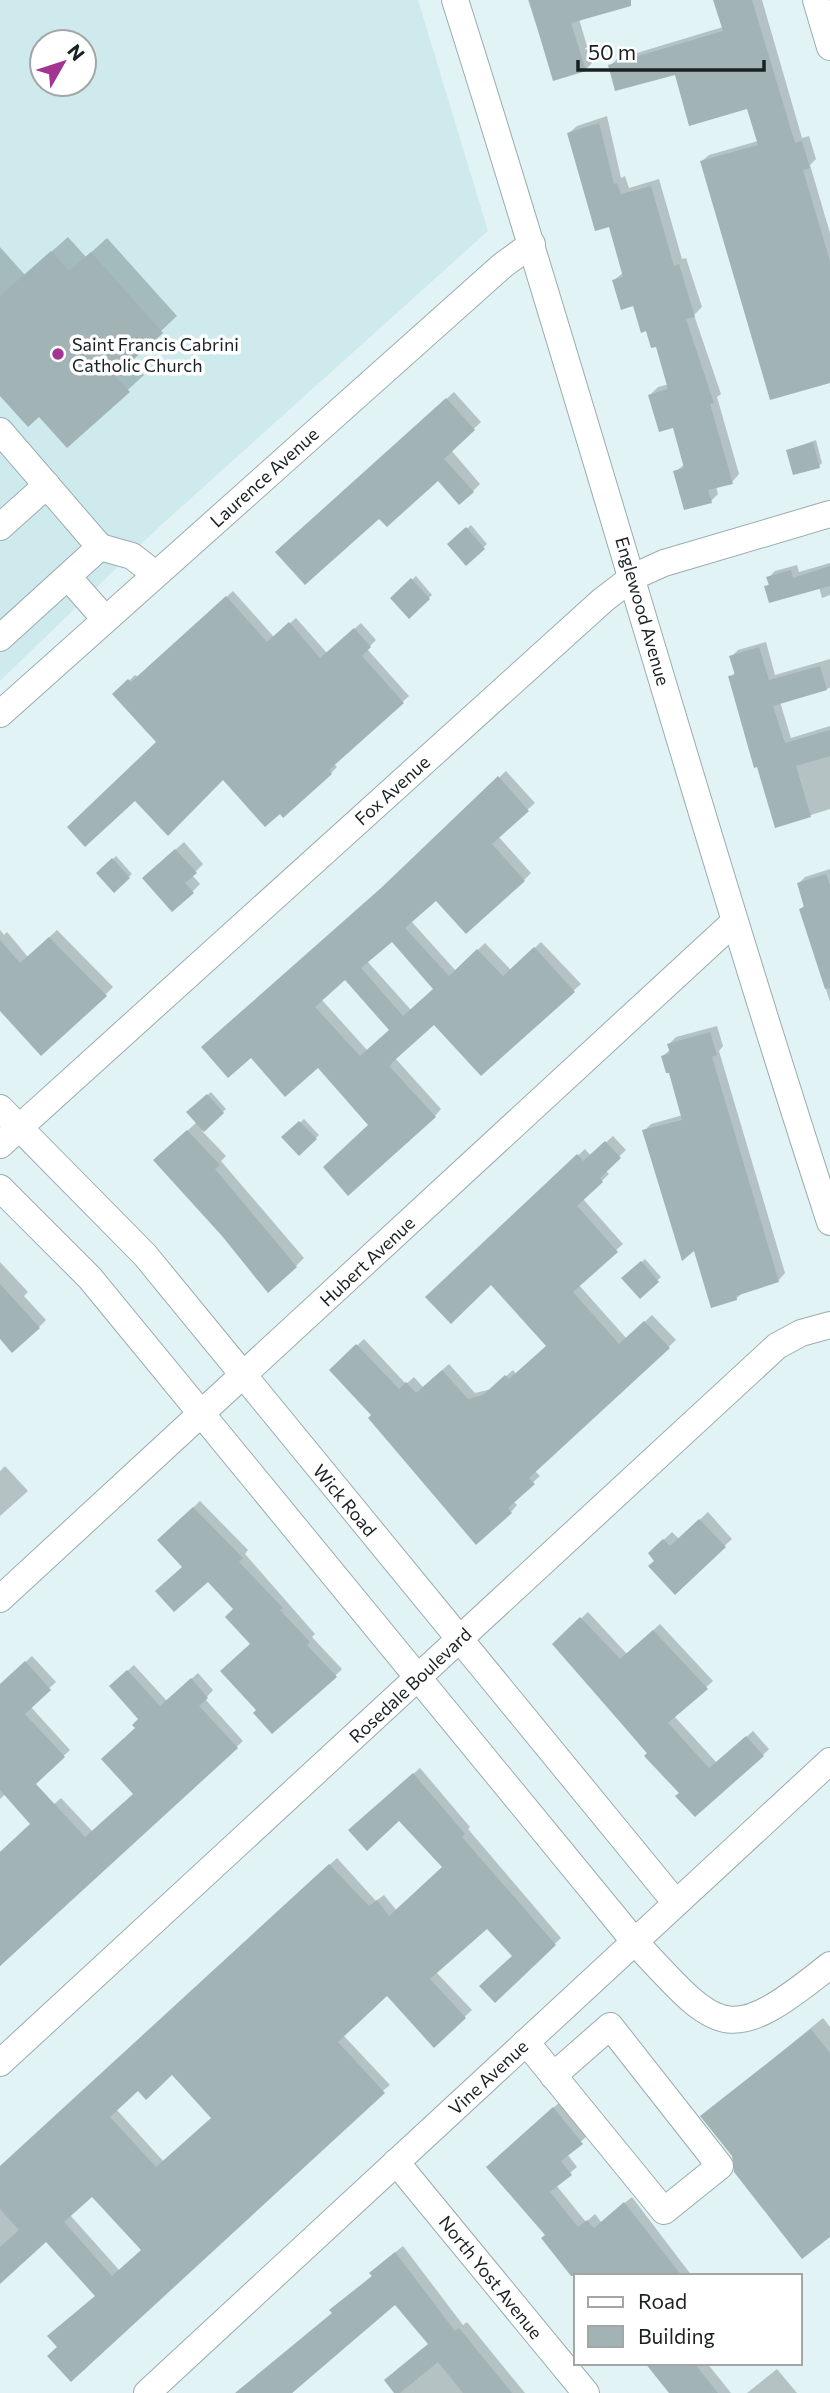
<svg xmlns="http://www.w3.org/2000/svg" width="830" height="2393" viewBox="0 0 830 2393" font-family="Commissioner,sans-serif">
	<rect width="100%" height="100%" fill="#e1f3f5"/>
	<!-- built -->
	<path fill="#ceeaed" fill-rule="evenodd" d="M0,0H418L488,231L158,528L0,681ZM42,42H84V84H42Z"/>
	<!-- shadow -->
	<g fill="#0003" fill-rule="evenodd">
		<path d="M528,0H631L579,19L592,63L585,70L554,79Z"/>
		<path d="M715,0H762L802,138L809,136L816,159L810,165L830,233V362L702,161L709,155L758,141L748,107L676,72L610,66L617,59L723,27Z"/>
		<path d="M607,116L621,178L625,176L629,188L659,179L682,259L686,258L702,307L694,315L721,394L717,397L739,474L732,482L716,486L718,494L711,501L675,472L685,464L674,426L650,395L658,387L669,384L657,345L634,304L614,280L624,272L610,225L569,133L577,126Z"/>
		<path d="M68,237L86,257L107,238L177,316L130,360L144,375L67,446L39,414L0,393V247L25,275Z"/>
		<path d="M454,392L481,422L451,450L480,484L473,491L438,479L380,516L285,545Z"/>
		<path d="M816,440L822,463L819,466L788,450Z"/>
		<path d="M471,525L487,544L466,563L450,544Z"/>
		<path d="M830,563V595L822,598L819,587H766L770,583L768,578L775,571L797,565L799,572Z"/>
		<path d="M416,576L432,595L409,616L392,598Z"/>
		<path d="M233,591L274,637L296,618L327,653L361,623L376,640L367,649L409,696L334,764L337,767L331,773L223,778L158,742L115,694L135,675L138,677Z"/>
		<path d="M766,642L775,675L830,659V688L780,702L791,738L830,726V809L776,826L730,677L736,672L731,657L738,650Z"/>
		<path d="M506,771L535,803L498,836L531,873L524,880L436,898L411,921L456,971L485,943L511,970L541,942L581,984L481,1073L434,1023L395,1058L441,1109L435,1116L370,1125L318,1066L251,1056L390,881ZM392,939L435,988L411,1010L367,961ZM345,977L391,1029L367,1050L321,999Z"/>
		<path d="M184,842L203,864L192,875L200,884L192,892L152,871Z"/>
		<path d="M116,856L132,874L114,890L98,873Z"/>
		<path d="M830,869V1002L801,909L805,904L799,883L805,877Z"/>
		<path d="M0,930L4,935L7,932L28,957L57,930L113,987L105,995L0,1009Z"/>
		<path d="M717,1026L723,1046L719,1051L785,1273L778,1281L743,1292L736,1299L695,1248L644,1131L651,1124L683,1115L671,1072L663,1056L671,1049L669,1044L676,1037Z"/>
		<path d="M211,1092L226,1109L202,1131L226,1156L221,1161L304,1258L296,1266L163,1153L197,1122L189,1112Z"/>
		<path d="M304,1119L319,1135L299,1154L284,1137Z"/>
		<path d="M613,1136L626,1150L605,1170L609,1174L583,1199L623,1244L578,1284L627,1339L652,1315L676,1340L535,1471L540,1476L513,1501L517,1505L511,1512L373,1415L331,1370L364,1339L406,1384L414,1377L423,1387L449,1364L475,1393L492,1389L513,1370L516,1374L548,1345L491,1283L427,1297L585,1149L591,1156Z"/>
		<path d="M645,1259L661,1277L640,1297L624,1279Z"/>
		<path d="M0,1262L28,1292L24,1296L46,1320L39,1327L0,1337Z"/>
		<path d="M5,1466L28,1491L0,1516V1471Z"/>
		<path d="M200,1501L248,1550L245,1554L315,1634L312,1637L342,1669L335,1676L258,1710L252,1644L236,1609L208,1580L184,1566L160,1540Z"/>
		<path d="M708,1512L732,1539L675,1592L650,1553L672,1532L679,1539Z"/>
		<path d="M588,1612L627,1654L660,1624L713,1681L674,1716L717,1763L753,1731L769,1749L763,1755L681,1793L554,1644Z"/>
		<path d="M32,1656L56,1682L30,1706L70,1750L47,1771L39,1763L0,1799V1686Z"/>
		<path d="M134,1665L167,1701L198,1673L213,1690L205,1699L243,1741L0,1966V1852L61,1798L93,1832L135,1793L137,1728L140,1719L111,1686Z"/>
		<path d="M420,1768L470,1827L468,1829L561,1938L495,2001L514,1955L487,1926L436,1972L472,2010L434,2045L387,1993L343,2035L390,2085L59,2347L97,2295L46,2239L0,2282V2169L337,1858L376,1901L384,1895L397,1911L444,1867L399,1819L357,1824ZM172,2073L213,2117L164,2162L116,2109L138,2088ZM92,2194L143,2250L120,2271L70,2215Z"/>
		<path d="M823,2018L830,2027V2235L703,2116Z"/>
		<path d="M561,2101L588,2135L567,2154L577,2167L556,2185L586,2222L595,2214L601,2222L632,2197L692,2276H576V2280L543,2238L547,2235L495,2160Z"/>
		<path d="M403,2246L463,2325L467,2322L525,2393H397L429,2344L396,2302L292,2393H252L373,2275L379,2266Z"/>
		<path d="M648,2363H707L731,2393H672Z"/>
		<path d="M777,2369L797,2393H747Z"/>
	</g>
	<!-- building -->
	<g fill="#a2b3b5" fill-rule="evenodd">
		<path d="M529,0H631V6L571,23L586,71L553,81Z"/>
		<path d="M713,0H752L795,143L802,141L810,168L803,170L830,261V383L770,400L700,161L758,145L747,109L689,126L675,75L615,91L608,65L723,31Z"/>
		<path d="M599,123L614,184L617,183L621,194L651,186L674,266L679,264L695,317L686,319L714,403L710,404L733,484L708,490L712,503L684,510L673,471L684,468L673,428L659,432L648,395L668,389L656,347L651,348L646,331L641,333L633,306L621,310L612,280L623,277L609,227L595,231L567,133Z"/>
		<path d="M51,251L69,271L91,252L163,333L115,376L130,392L67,448L39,417L28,427L0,396V296Z"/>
		<path d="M446,398L475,430L444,459L474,492L459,505L438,481L387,527L379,519L305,585L275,552Z"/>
		<path d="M813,442L820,468L793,475L786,450Z"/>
		<path d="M466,527L485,549L466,566L447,544Z"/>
		<path d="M830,566V586L769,603L764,586L769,585L766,577L791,570L793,578Z"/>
		<path d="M411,578L430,599L409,619L390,598Z"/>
		<path d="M226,596L267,642L289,622L320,658L354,628L371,647L362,656L404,703L329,770L332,774L283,818L280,814L265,827L223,780L168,836L135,801L85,847L67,827L156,742L112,694L128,679L131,682Z"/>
		<path d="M759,647L769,680L820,666L827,690L773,706L785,743L830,730V756L796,766L811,817L775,828L757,767L754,768L728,676L735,675L729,656Z"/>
		<path d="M498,776L529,811L492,844L525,881L466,934L436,901L405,928L449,976L477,949L503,976L534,947L575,992L481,1076L434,1025L396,1059L389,1066L436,1117L348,1196L323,1167L368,1125L318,1068L285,1097L251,1058L228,1078L201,1047L381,888ZM392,942L433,989L403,1016L361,968ZM345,980L389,1030L360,1056L315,1007Z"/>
		<path d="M175,849L197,873L185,883L194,893L172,912L142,878Z"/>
		<path d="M112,858L130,878L114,893L96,873Z"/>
		<path d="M826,874L830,885V988L825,989L799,909L804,907L797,883Z"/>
		<path d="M49,937L107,996L41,1056L0,1011V940L20,963Z"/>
		<path d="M710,1032L717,1055L712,1057L779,1282L736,1296L737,1300L711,1308L694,1251L682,1261L642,1130L682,1120L669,1073H666L661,1056L670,1053L667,1044Z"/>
		<path d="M207,1094L224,1113L204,1132L186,1112Z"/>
		<path d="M299,1121L317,1139L299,1156L281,1137Z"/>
		<path d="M187,1130L220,1165L215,1169L297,1267L268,1293L222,1236L153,1160Z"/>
		<path d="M605,1141L621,1158L600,1178L603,1182L577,1206L618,1252L573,1292L619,1344L644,1321L670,1348L529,1478L535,1484L508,1508L512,1513L476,1545L368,1418L371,1415L329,1370L356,1344L399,1389L406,1382L416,1393L442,1370L468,1399L483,1395L505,1375L509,1379L546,1346L491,1285L451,1324L425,1297L577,1154L583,1161Z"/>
		<path d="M641,1261L659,1282L640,1299L621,1278Z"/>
		<path d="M0,1284L40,1328L12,1353L0,1339Z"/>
		<path d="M193,1507L243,1558L239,1562L283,1608L280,1610L310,1642L307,1645L337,1677L272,1734L253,1713L256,1710L220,1671L250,1644L225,1617L233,1609L208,1582L174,1612L155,1591L182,1567L157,1540Z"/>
		<path d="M699,1519L726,1547L675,1595L648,1566L654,1561L648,1553L663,1539L670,1546Z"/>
		<path d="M580,1617L620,1659L653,1630L708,1689L668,1723L709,1768L746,1736L764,1756L695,1817L675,1796L679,1793L644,1756L647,1753L552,1644Z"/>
		<path d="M25,1661L51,1690L25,1714L65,1757L36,1784L85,1837L133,1794L101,1759L135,1728L132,1725L138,1719L109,1686L127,1670L160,1706L191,1678L208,1698L199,1706L238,1748L0,1966V1852L30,1824L0,1790V1684Z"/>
		<path d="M413,1773L465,1834L462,1837L556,1945L495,2003L479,1986L512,1956L487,1929L430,1979L466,2018L434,2048L387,1996L338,2042L385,2093L71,2382L47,2356L57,2347L47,2336L95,2296L46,2242L0,2284V2247L19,2230L0,2209V2166L329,1864L369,1906L377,1900L389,1916L442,1867L399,1821L367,1851L348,1830ZM172,2075L211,2118L156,2167L110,2117L138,2091L146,2100ZM92,2197L141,2250L112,2276L64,2222Z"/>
		<path d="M811,2029L830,2053V2237L802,2259L734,2172L732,2156L700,2116Z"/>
		<path d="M553,2107L583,2144L561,2161L572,2175L550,2192L578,2227L587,2220L594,2228L624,2202L682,2276H571L541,2238L545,2235L486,2167Z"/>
		<path d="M395,2252L455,2331L459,2328L512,2393H463L438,2362L400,2393H394L384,2380L428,2344L395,2305L292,2393H235L332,2313L329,2310L372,2276L369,2273Z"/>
		<path d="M645,2363H694L718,2393H669Z"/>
	</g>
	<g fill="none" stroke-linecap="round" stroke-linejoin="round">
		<!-- minor casing -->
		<g stroke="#9aacae" stroke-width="28">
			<g id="minor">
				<path d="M455,0C584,406 698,817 830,1222"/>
				<path d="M816,0L830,47"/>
				<path d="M0,431L100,547L0,638"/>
				<path d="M0,527L47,485"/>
				<path d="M100,547L132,556L155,574"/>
				<path d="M68,577L105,619"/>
				<path d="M0,714L503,265L532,244"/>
				<path d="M0,1108L145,1255L676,1903"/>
				<path d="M0,1145L603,600L633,577L664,563L830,514"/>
				<path d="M0,1188L90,1278L635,1942C720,2034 727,2048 830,1965"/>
				<path d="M0,1599L733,923"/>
				<path d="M526,2042L664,2211L720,2166L610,2026L553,2076"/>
				<path d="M0,2063L777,1346L801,1333L830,1325"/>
				<path d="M396,2162L586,2393"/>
				<path d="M147,2393L830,1761"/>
			</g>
		</g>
		<!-- minor -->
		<use href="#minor" stroke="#fff" stroke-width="26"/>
	</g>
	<!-- markers -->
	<circle fill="#a33492" stroke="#fff" stroke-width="2.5" cx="58" cy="354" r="7"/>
	<g text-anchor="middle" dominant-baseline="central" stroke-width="7" stroke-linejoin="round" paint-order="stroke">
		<!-- poi labels -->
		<g font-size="18" fill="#1a2122" stroke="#fff" text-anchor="start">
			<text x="72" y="344">Saint Francis Cabrini<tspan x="72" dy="21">Catholic Church</tspan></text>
		</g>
		<!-- street labels -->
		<g font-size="18" fill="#1a2122" stroke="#fff">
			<text transform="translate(264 477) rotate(-42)">Laurence Avenue</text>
			<text transform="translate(643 611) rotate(74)">Englewood Avenue</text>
			<text transform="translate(392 790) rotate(-42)">Fox Avenue</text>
			<text transform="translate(367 1261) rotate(-43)">Hubert Avenue</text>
			<text transform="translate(345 1500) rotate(50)">Wick Road</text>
			<text transform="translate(410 1685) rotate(-43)">Rosedale Boulevard</text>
			<text transform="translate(488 2077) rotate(-43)">Vine Avenue</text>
			<text transform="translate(491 2277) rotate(51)">North Yost Avenue</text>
		</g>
	</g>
	<!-- legend -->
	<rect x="574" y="2274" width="228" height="91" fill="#ffffff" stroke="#a3a6a7" stroke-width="2"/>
	<rect x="588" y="2297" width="35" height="10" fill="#ffffff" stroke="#a3a6a7" stroke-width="2"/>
	<text x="638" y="2309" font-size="21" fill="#1a2122">Road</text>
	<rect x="588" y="2326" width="35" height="21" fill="#a2b3b5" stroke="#a3a6a7" stroke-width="2"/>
	<text x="638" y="2344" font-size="21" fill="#1a2122">Building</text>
	<!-- north arrow -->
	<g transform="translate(63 63) rotate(51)"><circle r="33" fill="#ffffff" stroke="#a3a6a7" stroke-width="2"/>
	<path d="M0-5L12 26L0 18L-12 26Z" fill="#a33492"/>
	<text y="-10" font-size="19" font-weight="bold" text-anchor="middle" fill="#1a2122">N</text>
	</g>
	<!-- scale -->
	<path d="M578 60v10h186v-10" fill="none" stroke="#1a2122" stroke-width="3.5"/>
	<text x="588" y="60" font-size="21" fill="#1a2122" stroke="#ffffff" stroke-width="5" paint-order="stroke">50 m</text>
</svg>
